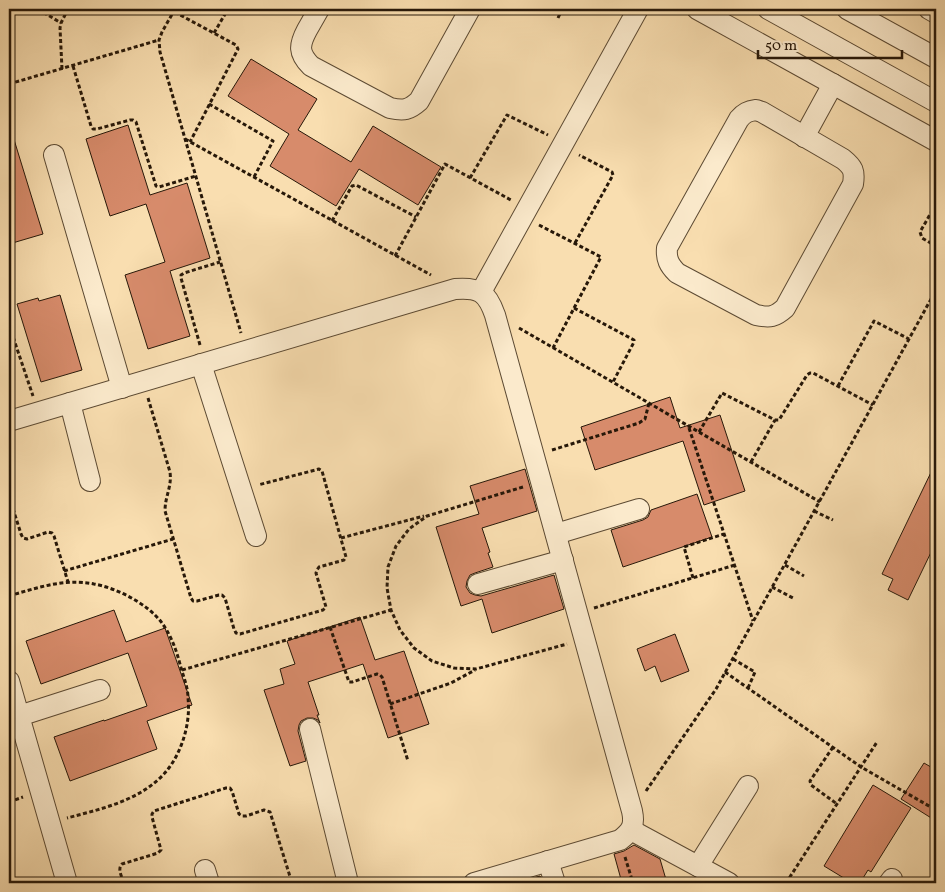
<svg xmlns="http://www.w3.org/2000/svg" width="945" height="892" viewBox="0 0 945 892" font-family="Vollkorn,serif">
	<rect width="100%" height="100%" fill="#f9deb0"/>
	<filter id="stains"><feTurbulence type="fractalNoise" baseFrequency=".004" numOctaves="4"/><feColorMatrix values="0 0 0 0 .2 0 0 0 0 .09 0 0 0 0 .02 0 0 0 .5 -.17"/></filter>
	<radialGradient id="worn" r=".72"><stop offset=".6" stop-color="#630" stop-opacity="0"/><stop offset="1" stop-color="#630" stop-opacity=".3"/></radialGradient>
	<!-- building -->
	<g fill="#d78b6b" stroke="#271809">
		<path d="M251,59L317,99L298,130L351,162L373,126L441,167L418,205L359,169L336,206L270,166L289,134L228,96Z"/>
		<path d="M128,125L150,195L187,183L210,258L170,271L190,336L148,349L125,275L165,262L146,204L110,216L86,139Z"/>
		<path d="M12,133L43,234L9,244V134Z"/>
		<path d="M60,295L82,370L41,382L17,304L38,298L39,301Z"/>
		<path d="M670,397L680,428L720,415L745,491L704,505L683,441L595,470L581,427Z"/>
		<path d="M936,462V542L908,600L888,590L893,579L882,574Z"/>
		<path d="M525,469L537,511L482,528L490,552L488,553L493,567L475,573L470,575L467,581L466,587L470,593L475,595L481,596L554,575L564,609L492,633L482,599L461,606L436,527L479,514L470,486Z"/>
		<path d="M697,494L712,537L623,567L611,530L643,520L648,517L651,510Z"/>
		<path d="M114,610L126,642L165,628L192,705L147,721L157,749L70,781L54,737L104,720V721L147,706L128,653L41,684L26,641Z"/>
		<path d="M360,617L375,660L404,651L429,724L388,738L363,664L308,682L319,715H317L320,723L318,720L313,718H307L301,721L299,725L298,731L306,761L290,766L264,690L284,684L280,669L295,664L287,641Z"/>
		<path d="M675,634L689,671L661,682L655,666L645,671L637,649Z"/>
		<path d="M924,763L936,770V821L901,799Z"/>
		<path d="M873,785L911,808L871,872L868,870L860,883H852L824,866Z"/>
		<path d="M634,845L660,859L667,883H622L614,854L624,851Z"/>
		<path d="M540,876L543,883H515Z"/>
	</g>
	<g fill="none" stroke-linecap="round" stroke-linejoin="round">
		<!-- minor casing -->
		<g stroke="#5c4a33" stroke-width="22">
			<g id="minor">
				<path d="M319,9C315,16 311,23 307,30C299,45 298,53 311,66L390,108C404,111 409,110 419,101L470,9"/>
				<path d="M697,9L936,141"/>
				<path d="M768,9L936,102"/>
				<path d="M847,9L936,58"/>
				<path d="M929,9L936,13"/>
				<path d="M756,110L762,112L843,159C853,167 855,171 853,184L785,308C775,317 770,318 756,315L677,273C669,265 666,259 667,248L739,119C744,113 748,111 756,110Z"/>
				<path d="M804,137L833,84"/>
				<path d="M54,155L122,388"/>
				<path d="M481,292L638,9"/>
				<path d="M201,364L256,536"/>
				<path d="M70,403L90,481"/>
				<path d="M9,421L455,289C479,287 487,292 495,315L632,811C635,825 632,831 620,840L474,883"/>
				<path d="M556,534L639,509"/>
				<path d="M478,584L563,560"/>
				<path d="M9,681L67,883"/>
				<path d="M19,716L100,690"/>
				<path d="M310,729L348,883"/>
				<path d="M631,830L729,883"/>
				<path d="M548,861L555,883"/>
				<path d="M698,866L748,786"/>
				<path d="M205,870L209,883"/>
				<path d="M889,883L892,879"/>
			</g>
		</g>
		<!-- path -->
		<g stroke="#271809" stroke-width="3" stroke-dasharray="4 2.5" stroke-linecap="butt">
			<path d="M38,9L61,23"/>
			<path d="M169,9L236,45L238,49L190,142"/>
			<path d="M175,9L162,32L159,40L160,52L241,333"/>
			<path d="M558,18L562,9"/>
			<path d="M214,33L228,9"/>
			<path d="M73,66L91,126L93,129H97L130,120H133L136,122L156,186L159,187L196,176"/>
			<path d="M62,69L60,28L61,23L68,9"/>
			<path d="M9,84L159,40"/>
			<path d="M209,104L273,141L254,177"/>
			<path d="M185,139L431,275"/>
			<path d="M470,178L507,115L548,135"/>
			<path d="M936,204L920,232L922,238L936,246"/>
			<path d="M332,221L352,186L356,185L416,217"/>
			<path d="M539,225L601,257L553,348"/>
			<path d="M575,243L613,175L612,172L579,155"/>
			<path d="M395,256L445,164L511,200"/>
			<path d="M574,308L634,340V342L613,382"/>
			<path d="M9,325L33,396"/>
			<path d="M519,328L820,502"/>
			<path d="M200,345L181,278V275L184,273L220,262"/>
			<path d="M838,386L874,321L909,339"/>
			<path d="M148,398L170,472C172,487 165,496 165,511L191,598L193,601H197L219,595H222L225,598L234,629L236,633L240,634L323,610L326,607L316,573L317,570L319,567L344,560L346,557L322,471L319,469L258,485"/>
			<path d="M689,428L753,621"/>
			<path d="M699,432L722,393L775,420H779L807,375L810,373H813L873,405"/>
			<path d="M552,450L639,423L645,419L649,403"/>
			<path d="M751,462L775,420"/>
			<path d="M523,487L427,516L409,529L396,546L388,567L387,588L391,610L400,630L414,648L432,661L454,668L476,669L567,644"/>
			<path d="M9,496L21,534L23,538L27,539L48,532L52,533L54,536L68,582"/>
			<path d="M814,511L833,520"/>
			<path d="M341,538L424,516"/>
			<path d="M785,565L804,576"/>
			<path d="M64,571L173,539"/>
			<path d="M693,578L684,547L724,534"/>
			<path d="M772,587L793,598"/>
			<path d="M9,596C36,588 65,578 94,584C117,588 148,604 162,623C172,637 177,652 181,668C184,678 188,688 188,698C191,724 181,756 163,775C138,801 101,809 67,818"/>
			<path d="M594,608L735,565"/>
			<path d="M330,627L349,682H352L377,674L380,675L382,677L408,761"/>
			<path d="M733,659L755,672L748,688"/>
			<path d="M182,670L391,610"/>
			<path d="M725,672L861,767L936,810"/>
			<path d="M390,704L451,683L475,670"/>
			<path d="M833,747L810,781L811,785L837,804"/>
			<path d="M646,791L716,689L936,290"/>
			<path d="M9,802L23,797"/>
			<path d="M625,857L633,883"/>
			<path d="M124,883C122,877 117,869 122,864L158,853L161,850L152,817V814L154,811L226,788H230L232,791L239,814L242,816H246L264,810L270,812L292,883"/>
			<path d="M786,883L877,742"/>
		</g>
		<!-- minor -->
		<use href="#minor" stroke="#fbeacc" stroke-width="20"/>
	</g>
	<!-- margin -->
	<rect width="945" height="892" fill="none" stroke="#f9deb0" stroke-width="30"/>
	<rect x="10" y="10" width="925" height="872" fill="none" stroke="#271809" stroke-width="2.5"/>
	<rect x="15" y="15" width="915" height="862" fill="none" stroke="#271809"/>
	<!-- scale -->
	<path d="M758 50v8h144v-8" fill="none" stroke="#271809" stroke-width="2.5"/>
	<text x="765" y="50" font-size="15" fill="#271809" stroke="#fbeacc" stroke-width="4" paint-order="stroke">50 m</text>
	<rect width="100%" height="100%" filter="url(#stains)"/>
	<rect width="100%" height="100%" fill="url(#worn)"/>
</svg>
